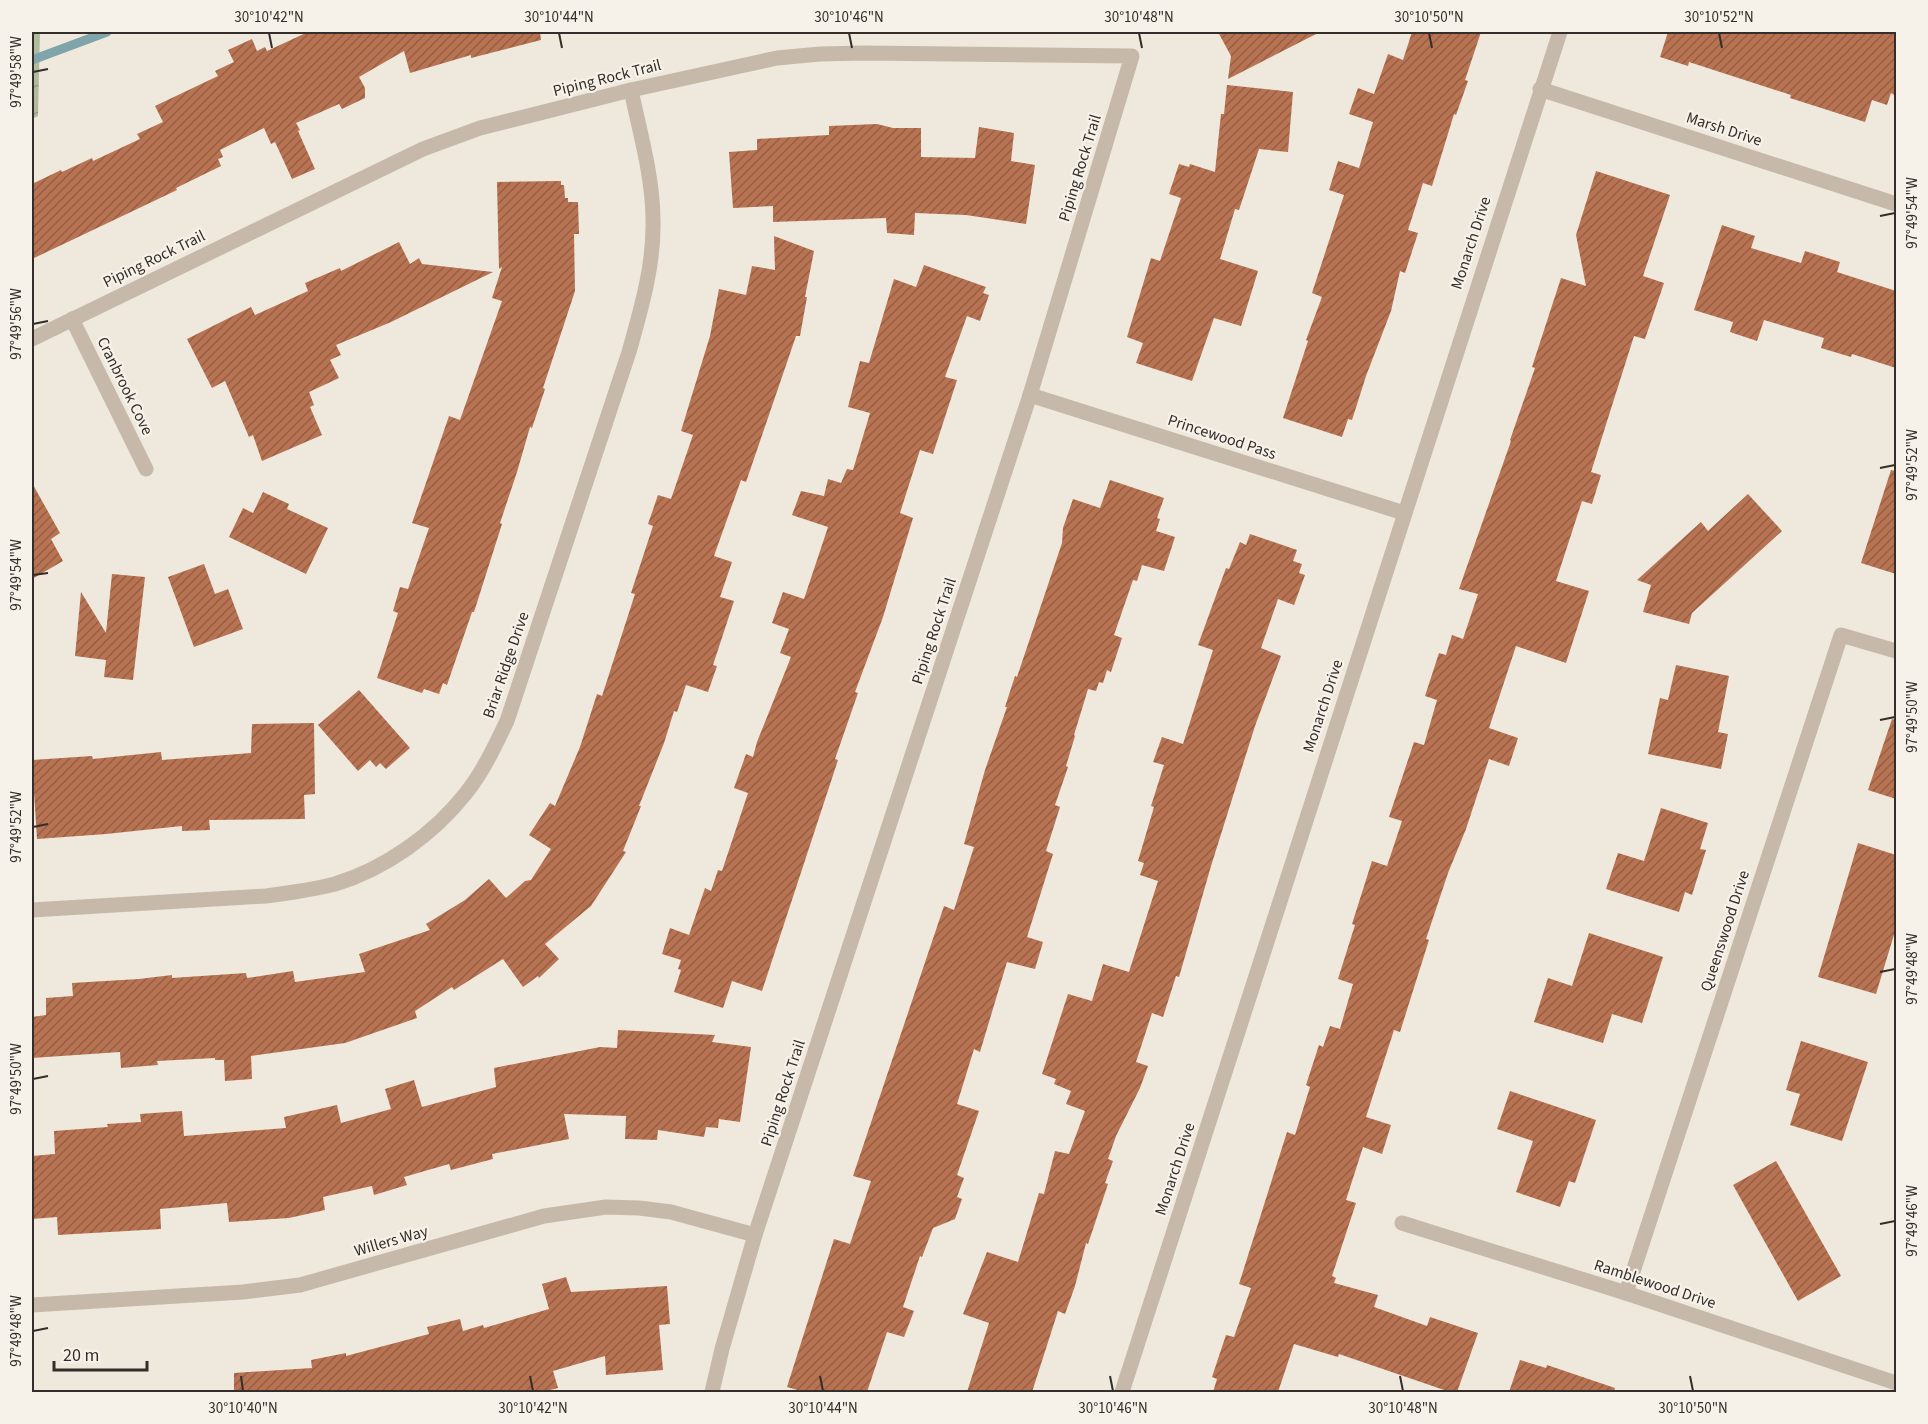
<svg xmlns="http://www.w3.org/2000/svg" width="1928" height="1424" viewBox="0 0 1928 1424" font-family="'Source Sans 3',sans-serif">
	<defs>
		<pattern id="park-crowns" width="20" height="18" patternUnits="userSpaceOnUse" patternTransform="scale(1.5)"><rect width="20" height="18" fill="#b0bc9e"/><path d="M2 6a3 3 0 1 1 6 0M12 15a3 3 0 1 1 6 0" fill="none" stroke="#909981"/></pattern>
		<pattern id="building-hatch" width="6" height="6" patternUnits="userSpaceOnUse" patternTransform="scale(1.5)"><rect width="6" height="6" fill="#b87352"/><path d="M-1 1l2-2M0 6l6-6M5 7l2-2" fill="none" stroke="#965f44"/></pattern>
	</defs>
	<rect width="100%" height="100%" fill="#efe8dd"/>
	<!-- park -->
	<path fill="url(#park-crowns)" d="M32,32H40L38,116L32,119Z"/>
	<g fill="none" stroke-linecap="round" stroke-linejoin="round">
		<!-- stream -->
		<path stroke="#7fa4a9" stroke-width="9" d="M32,60L107,32"/>
	</g>
	<!-- building -->
	<g fill="url(#building-hatch)">
		<path d="M308,32H540L541,40L471,58V55L410,73L404,51L359,77L365,88V98L342,109L339,104L296,123L300,130L298,131L315,169L292,179L275,142L271,144L264,128L220,150L223,157L218,159L221,166L176,188L177,190L32,259V184L61,170L62,172L92,158L93,161L140,139L137,134L163,122L155,106L218,76L215,71L234,62L228,50L252,39L257,51L265,47L267,51Z"/>
		<path d="M1218,32H1320L1228,79L1231,56Z"/>
		<path d="M1412,32H1481L1465,80L1468,81L1456,115L1454,114L1432,186L1423,183L1408,230L1418,233L1405,273L1400,271L1391,311L1366,376L1352,420L1348,419L1342,437L1283,418L1308,341L1306,340L1322,297L1312,293L1344,195L1329,190L1338,161L1359,168L1373,122L1349,114L1358,88L1374,94L1388,54L1403,60Z"/>
		<path d="M1668,32H1896V96L1891,93L1887,105L1872,100L1865,122L1790,98L1791,95L1689,62L1688,66L1660,57Z"/>
		<path d="M1227,85L1293,92L1288,152L1259,149L1239,210L1235,209L1220,259L1258,271L1241,326L1214,318L1192,381L1136,363L1143,343L1127,337L1151,258L1160,261L1181,198L1169,194L1179,164L1189,167L1190,164L1215,172L1221,114H1224Z"/>
		<path d="M877,124L893,128H921V157L975,158L979,127L1014,133L1011,161L1035,165L1026,224L966,215L915,213L914,235L887,233L886,218L773,222V206L733,208L729,152L757,150V139L829,135V126Z"/>
		<path d="M1596,171L1670,195L1643,276L1664,283L1645,339L1634,336L1591,472L1601,475L1592,504L1582,501L1556,581L1589,591L1566,663L1516,646L1489,728L1518,738L1509,766L1489,759L1466,829L1448,873L1426,939L1429,940L1400,1032L1394,1030L1366,1117L1391,1125L1382,1154L1363,1147L1346,1200L1356,1203L1332,1276L1336,1278L1334,1283L1378,1295L1374,1307L1427,1326L1430,1317L1478,1333L1457,1392H1450L1339,1354L1338,1357L1294,1344L1278,1392H1213L1217,1379L1212,1377L1226,1335L1234,1337L1251,1288L1239,1284L1287,1132L1295,1135L1310,1087L1306,1085L1319,1045L1323,1047L1330,1026L1340,1029L1353,984L1338,979L1355,925L1352,924L1372,861L1387,866L1402,821L1389,817L1414,742L1424,745L1437,700L1425,696L1439,653L1446,655L1452,635L1463,639L1478,594L1459,589L1511,441L1510,440L1535,368L1532,367L1561,278L1586,286L1576,235Z"/>
		<path d="M561,181V185H564L565,198H568V202H578L579,234H574L575,291L543,388L545,389L532,428L530,427L517,472L500,523L502,524L474,612H472L447,685L443,683L439,694L424,689L422,693L377,678L398,613L393,611L400,587L408,589L429,528L412,523L427,480L449,416L460,420L502,301L492,298L502,267L499,269L497,182Z"/>
		<path d="M1722,225L1755,236L1751,248L1801,263L1805,251L1840,262L1837,272L1896,291V368L1852,354L1851,357L1821,348L1824,338L1764,320L1757,341L1730,332L1733,322L1694,310Z"/>
		<path d="M774,236L814,251L805,297H807L800,336H796L746,482L741,480L714,556L732,562L720,597L734,601L713,665L717,666L708,692L686,685L677,712L674,711L664,743L639,806H641L623,851L626,852L591,906L545,944L559,959L539,978L538,976L523,987L503,959L454,990L452,987L415,1011L417,1018L345,1043L251,1056L252,1079L225,1081L224,1060H215V1058L157,1061L158,1065L121,1068L120,1052L32,1058V1017L46,1015V998L73,996L72,983L139,979L172,975V978L246,973L247,978L293,971L295,982L365,972L359,954L430,930L426,924L465,900L489,879L506,898L525,881L531,880L551,849L529,835L550,803L555,806L580,747L597,694L602,696L635,594L631,593L653,526L648,524L658,495L671,499L693,435L681,431L710,336L719,289L746,295L752,266L775,270Z"/>
		<path d="M399,242L410,264L419,258L422,264L493,272L391,322L336,345L341,355L330,360L339,378L309,392L314,405L310,407L322,435L262,461L253,435L249,437L225,381L212,388L187,339L251,307L255,315L308,291L305,283L340,268L341,271Z"/>
		<path d="M924,265L986,287L983,293L989,295L980,321L967,316L945,377L957,380L933,454L920,450L900,513L913,518L883,617L855,692L858,693L835,759L838,760L762,991L732,981L723,1008L674,992L681,970L678,969L681,960L662,954L670,928L689,935L705,888L711,891L718,870L722,871L748,793L734,788L746,754L753,757L757,742L791,657L780,653L789,629L772,623L783,592L804,599L828,527L792,515L801,491L824,496L828,479L841,483L847,469L853,470L870,413L848,407L860,361L869,363L894,279L916,287Z"/>
		<path d="M1891,470L1896,471V574L1861,563Z"/>
		<path d="M1110,480L1164,498L1157,518L1160,519L1156,531L1175,537L1164,571L1142,565L1137,581L1133,580L1114,635L1122,638L1111,672L1107,670L1103,683L1099,682L1096,691L1088,689L1074,735L1075,736L1066,766L1068,767L1055,805L1060,807L1046,851L1053,854L1027,937L1043,942L1035,969L1007,962L980,1052L974,1049L957,1104L979,1111L957,1175L964,1178L957,1197L962,1199L955,1219L933,1228L922,1257L920,1256L903,1307L914,1311L904,1337L887,1332L867,1392H804L787,1387L834,1239L850,1244L871,1181L853,1176L944,906L954,910L974,847L964,844L985,770L1007,707H1005L1015,676L1017,677L1062,543L1063,528L1073,499L1100,508Z"/>
		<path d="M32,483L60,533L51,539L63,561L32,579Z"/>
		<path d="M263,492L289,504L287,509L328,528L306,574L229,537L243,508L253,513Z"/>
		<path d="M1748,494L1782,531L1692,613L1689,624L1643,612L1651,585L1637,580L1701,522L1708,531Z"/>
		<path d="M1250,534L1297,550L1293,561L1302,564L1299,573L1305,575L1294,605L1278,599L1261,648L1281,656L1255,726L1211,866L1186,953L1179,977L1176,976L1163,1017L1152,1013L1136,1062L1148,1066L1140,1088L1116,1136L1108,1159L1113,1161L1105,1183L1108,1184L1088,1244L1086,1243L1075,1286L1065,1314L1058,1311L1032,1392H967L989,1323L963,1314L987,1252L1018,1262L1039,1193L1044,1194L1055,1151L1069,1154L1085,1111L1066,1104L1071,1091L1054,1084L1056,1079L1042,1074L1068,994L1092,1001L1103,964L1129,972L1158,881L1140,875L1144,863L1138,861L1154,807L1151,806L1164,765L1153,762L1162,737L1183,744L1213,650L1198,645L1226,568L1229,569L1240,542L1246,545Z"/>
		<path d="M204,564L215,594L228,589L243,629L194,647L168,577Z"/>
		<path d="M112,574L145,577L133,680L104,677L106,660L75,656L81,592L106,633Z"/>
		<path d="M1676,665L1729,676L1718,732L1728,734L1721,769L1648,754L1660,698L1668,700Z"/>
		<path d="M359,690L410,748L386,769L380,763L376,767L370,760L358,771L318,725Z"/>
		<path d="M1892,719L1896,720V799L1868,790Z"/>
		<path d="M314,723L315,794L304,795L305,819L209,820L210,830L182,831V826L106,834L37,839L32,760L92,756L93,759L161,752L162,760L251,753L252,724Z"/>
		<path d="M1661,808L1708,823L1700,849L1706,850L1692,895L1685,892L1679,912L1606,889L1618,853L1644,861Z"/>
		<path d="M1858,843L1896,855V928L1876,994L1818,977Z"/>
		<path d="M1589,933L1663,957L1642,1023L1612,1014L1603,1043L1534,1022L1548,978L1572,986Z"/>
		<path d="M618,1030L715,1035L712,1042L751,1047L740,1122L719,1119L718,1128L706,1127L704,1137L658,1130L657,1140L625,1139L626,1116L564,1114L569,1139L492,1154L493,1159L451,1170L449,1164L404,1177L407,1185L374,1195L372,1186L323,1197L325,1210L289,1218L229,1222L227,1203L160,1209L161,1229L58,1235L57,1217L32,1219V1156L55,1154L54,1131L108,1127L107,1124L141,1122L140,1114L182,1111L184,1136L286,1128L284,1117L337,1105L341,1123L391,1109L385,1089L414,1080L422,1107L496,1087L494,1068L600,1047L617,1048Z"/>
		<path d="M1801,1041L1868,1062L1842,1141L1790,1125L1800,1094L1786,1090Z"/>
		<path d="M1510,1091L1596,1120L1575,1183L1569,1181L1560,1207L1516,1192L1533,1141L1497,1129Z"/>
		<path d="M1776,1161L1841,1276L1798,1301L1733,1185Z"/>
		<path d="M566,1277L571,1292L667,1286L670,1324L659,1325L663,1370L606,1375L605,1356L553,1371L558,1388L542,1392H234V1373L312,1368L311,1360L346,1353V1356L429,1334L427,1327L460,1319L463,1331L483,1325L484,1328L549,1309L542,1284Z"/>
		<path d="M1520,1360L1546,1368L1547,1365L1615,1388L1614,1392H1509Z"/>
	</g>
	<g fill="none" stroke-linecap="round" stroke-linejoin="round">
		<!-- minor -->
		<g stroke="#c6b9aa" stroke-width="15">
			<path d="M1540,89L1896,204"/>
			<path d="M72,319L146,469"/>
			<path d="M32,339L423,149L480,128L631,90L777,58L820,54L864,53L1132,56L1030,395L755,1235L722,1349L712,1392"/>
			<path d="M1030,395L1404,513"/>
			<path d="M32,910L266,896C289,893 312,890 335,884C385,869 434,834 466,793C483,772 495,746 507,721L629,352C641,309 654,266 653,221C653,177 640,133 631,90"/>
			<path d="M1402,1223L1626,1293L1896,1383"/>
			<path d="M1626,1293L1841,635L1896,651"/>
			<path d="M32,1305L243,1292L300,1285L544,1216L606,1207L639,1208L671,1212L755,1235"/>
			<path d="M1122,1392L1560,32"/>
		</g>
	</g>
	<!-- ticks -->
	<path fill="none" stroke="#342d29" stroke-width="2" d="M269,33L272,48M559,33L562,48M849,33L852,48M1139,33L1142,48M1429,33L1432,48M1719,33L1722,48M33,72L48,69M1880,216L1895,213M33,324L48,321M1880,468L1895,465M33,575L48,573M1880,720L1895,717M33,827L48,824M1880,972L1895,969M33,1079L48,1076M1880,1224L1895,1221M33,1331L48,1328M241,1376L243,1391M530,1376L533,1391M820,1376L823,1391M1110,1376L1113,1391M1400,1376L1403,1391M1690,1376L1693,1391"/>
	<g text-anchor="middle" dominant-baseline="central" stroke-width="4.5" stroke-linejoin="round" paint-order="stroke">
		<!-- street labels -->
		<g font-size="16" fill="#342d29" stroke="#f7f2e9">
			<text transform="translate(607 78) rotate(-14)">Piping Rock Trail</text>
			<text transform="translate(1724 129) rotate(18)">Marsh Drive</text>
			<text transform="translate(1080 168) rotate(-73)">Piping Rock Trail</text>
			<text transform="translate(1471 243) rotate(-72)">Monarch Drive</text>
			<text transform="translate(154 259) rotate(-26)">Piping Rock Trail</text>
			<text transform="translate(125 386) rotate(64)">Cranbrook Cove</text>
			<text transform="translate(1222 437) rotate(18)">Princewood Pass</text>
			<text transform="translate(934 631) rotate(-72)">Piping Rock Trail</text>
			<text transform="translate(506 665) rotate(-71)">Briar Ridge Drive</text>
			<text transform="translate(1323 706) rotate(-72)">Monarch Drive</text>
			<text transform="translate(1725 931) rotate(-72)">Queenswood Drive</text>
			<text transform="translate(783 1093) rotate(-72)">Piping Rock Trail</text>
			<text transform="translate(1175 1169) rotate(-72)">Monarch Drive</text>
			<text transform="translate(391 1241) rotate(-16)">Willers Way</text>
			<text transform="translate(1655 1284) rotate(18)">Ramblewood Drive</text>
		</g>
	</g>
	<!-- border -->
	<rect width="1928" height="1424" fill="none" stroke="#f7f2e9" stroke-width="66"/>
	<!-- scale -->
	<path d="M54 1361v9h93v-9" fill="none" stroke="#342d29" stroke-width="3"/>
	<text x="63" y="1361" font-size="18" fill="#342d29" stroke="#f7f2e9" stroke-width="4.5" paint-order="stroke">20 m</text>
	<rect x="33" y="33" width="1862" height="1358" fill="none" stroke="#342d29" stroke-width="2"/>
	<g font-size="15" text-anchor="middle" fill="#342d29">
		<text x="269" y="22">30°10'42"N</text>
		<text x="559" y="22">30°10'44"N</text>
		<text x="849" y="22">30°10'46"N</text>
		<text x="1139" y="22">30°10'48"N</text>
		<text x="1429" y="22">30°10'50"N</text>
		<text x="1719" y="22">30°10'52"N</text>
		<text transform="translate(16 72) rotate(-90)" y="5">97°49'58"W</text>
		<text transform="translate(1912 213) rotate(-90)" y="5">97°49'54"W</text>
		<text transform="translate(16 324) rotate(-90)" y="5">97°49'56"W</text>
		<text transform="translate(1912 465) rotate(-90)" y="5">97°49'52"W</text>
		<text transform="translate(16 575) rotate(-90)" y="5">97°49'54"W</text>
		<text transform="translate(1912 717) rotate(-90)" y="5">97°49'50"W</text>
		<text transform="translate(16 827) rotate(-90)" y="5">97°49'52"W</text>
		<text transform="translate(1912 969) rotate(-90)" y="5">97°49'48"W</text>
		<text transform="translate(16 1079) rotate(-90)" y="5">97°49'50"W</text>
		<text transform="translate(1912 1221) rotate(-90)" y="5">97°49'46"W</text>
		<text transform="translate(16 1331) rotate(-90)" y="5">97°49'48"W</text>
		<text x="243" y="1413">30°10'40"N</text>
		<text x="533" y="1413">30°10'42"N</text>
		<text x="823" y="1413">30°10'44"N</text>
		<text x="1113" y="1413">30°10'46"N</text>
		<text x="1403" y="1413">30°10'48"N</text>
		<text x="1693" y="1413">30°10'50"N</text>
	</g>
</svg>
